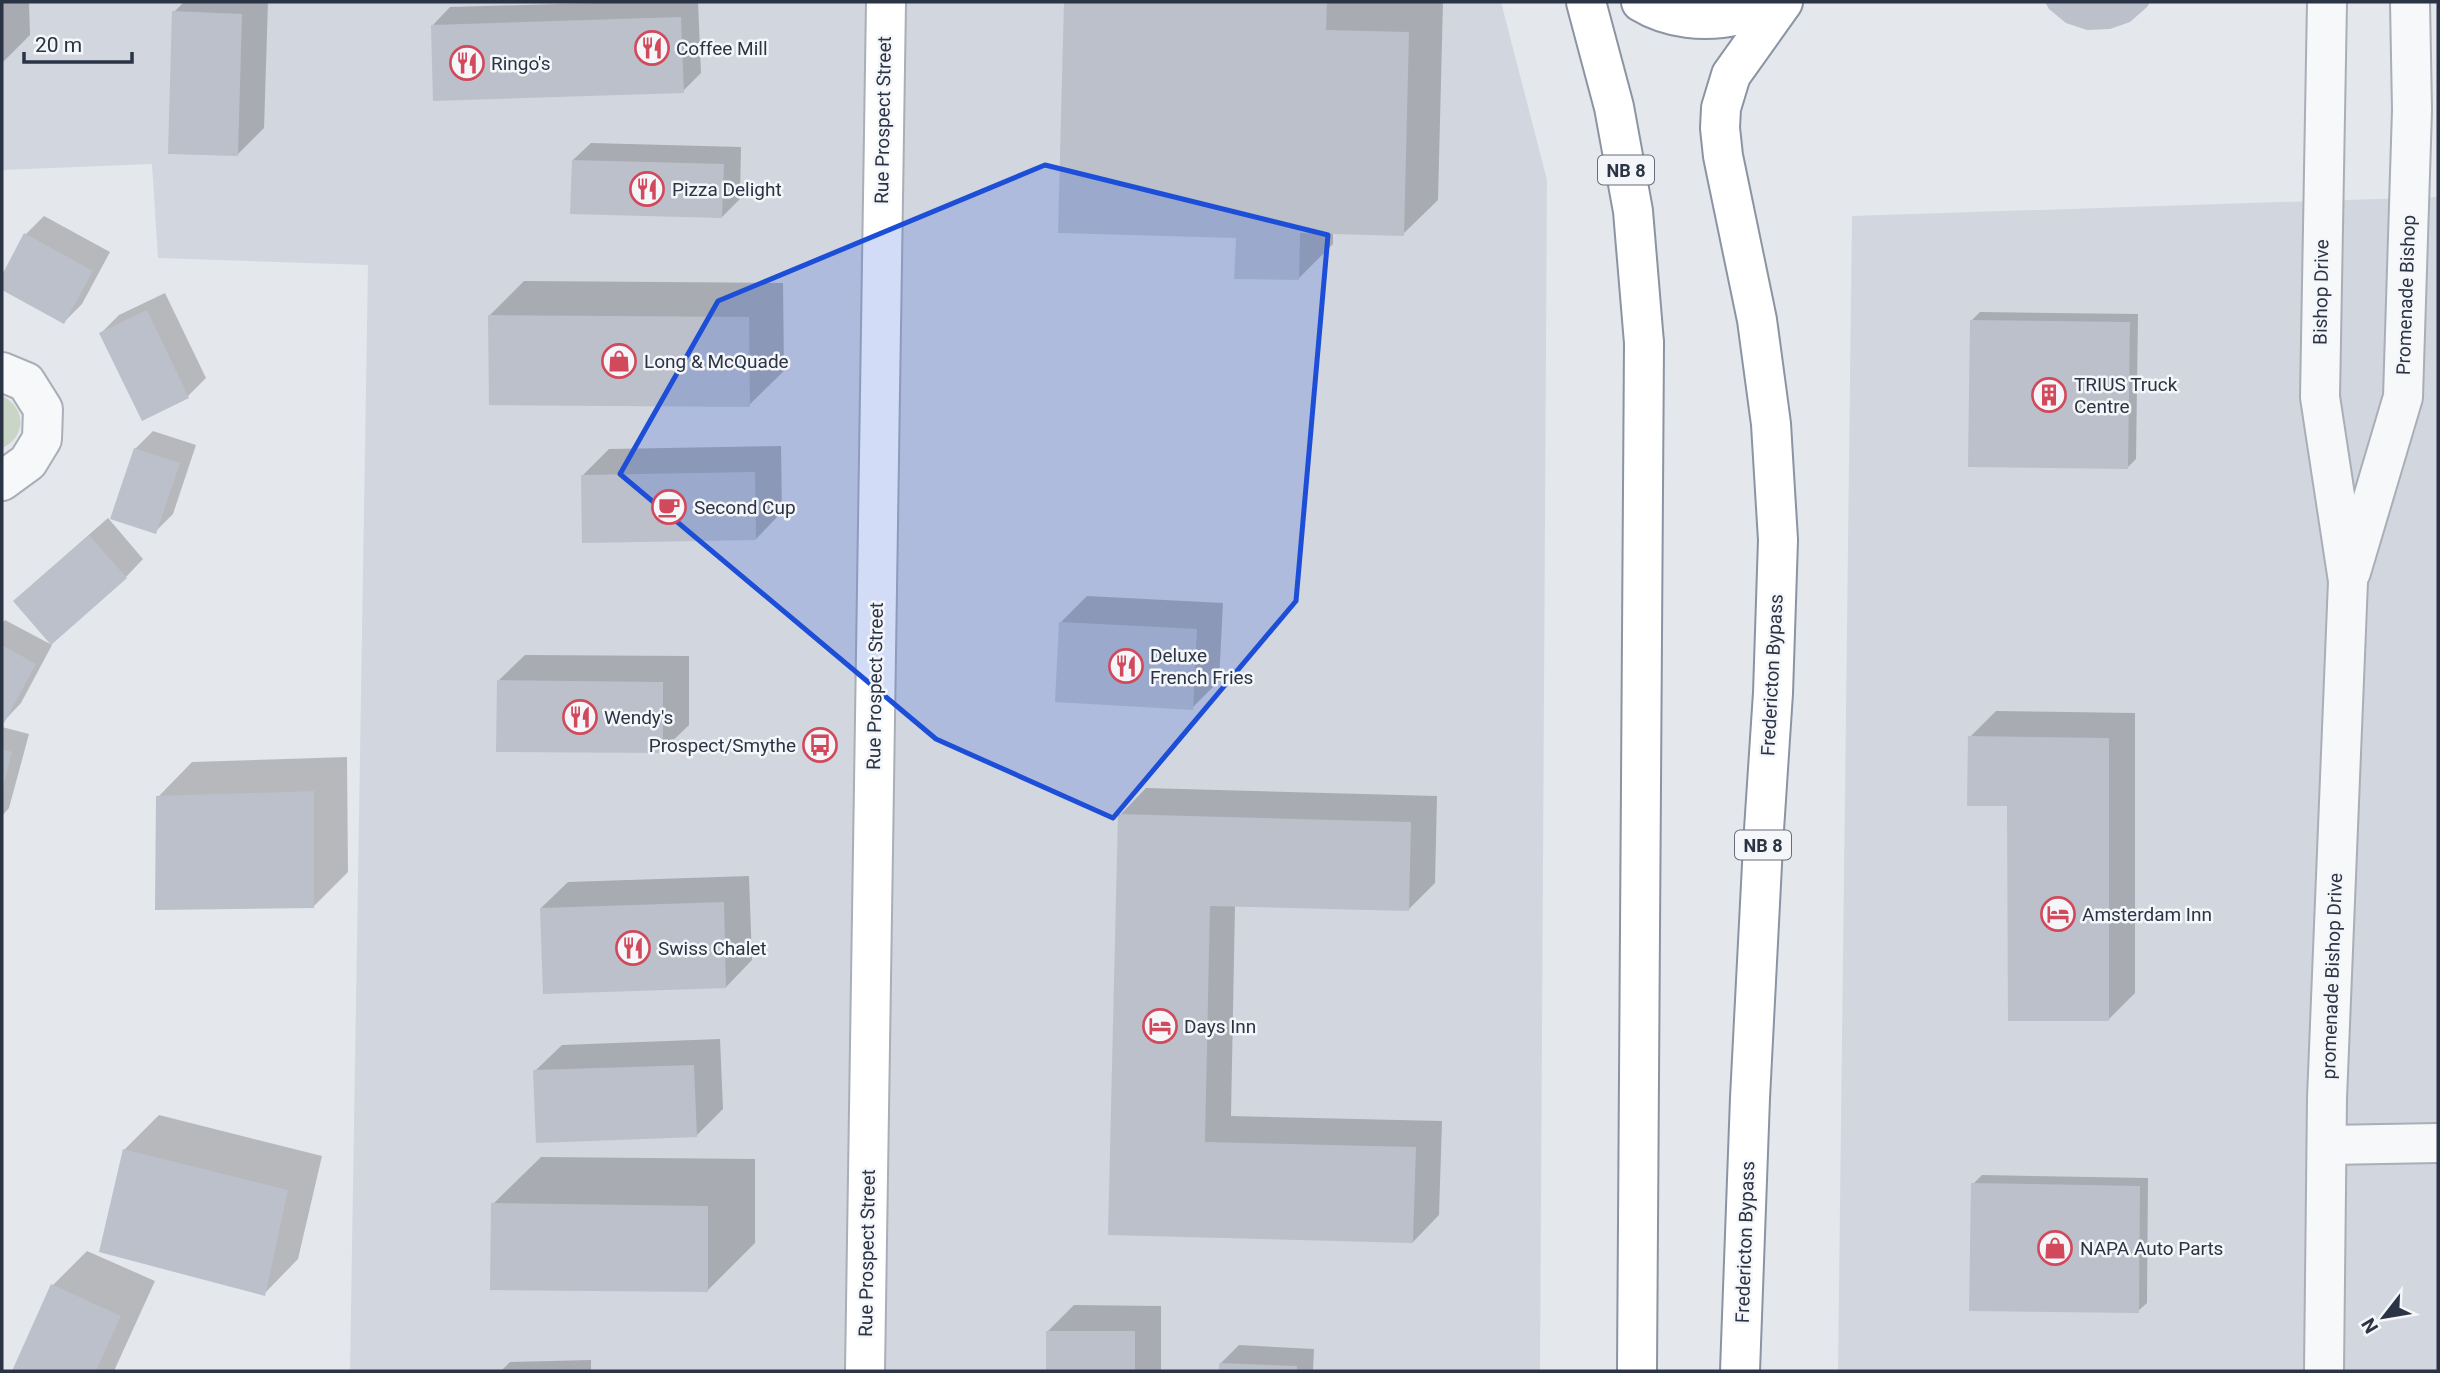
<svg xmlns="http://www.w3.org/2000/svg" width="2440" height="1373" viewBox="0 0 2440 1373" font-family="Roboto,sans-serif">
	<rect width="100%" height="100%" fill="#e4e7ec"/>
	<!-- built -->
	<g fill="#d2d6de">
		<path d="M2,2H1501L1547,180L1540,1371H350L368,265L158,258L152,164L2,170Z"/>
		<path d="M2438,197V1371H1838L1852,216Z"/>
	</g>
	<!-- green -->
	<path fill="#c9d6c5" d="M2,396C26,407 27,437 2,448Z"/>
	<!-- shadow -->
	<g fill="#0003">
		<path d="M2,2H29L30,35L2,63Z"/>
		<path d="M184,2H268L264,128L237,155L174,12Z"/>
		<path d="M629,2H698L701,73L683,91L433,25L450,7Z"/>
		<path d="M1066,2H1443L1438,200L1403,234L1333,232V244L1298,279L1237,237L1060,232Z"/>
		<path d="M2047,2H2150L2146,6L2051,8Z"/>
		<path d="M591,143L741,147L740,199L722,217L573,160Z"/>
		<path d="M44,216L110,252L82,304L64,322L2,288V279L26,234Z"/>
		<path d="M524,281L783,283L784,371L749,405L490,315Z"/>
		<path d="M165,293L206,378L188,396L142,419L101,333L119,315Z"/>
		<path d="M1980,312L2138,314L2136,459L2127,468L1971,321Z"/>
		<path d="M153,431L196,445L173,514L155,532L135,449Z"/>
		<path d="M781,446L782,512L756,539L583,475L609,449Z"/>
		<path d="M108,518L143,559L126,577L33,584Z"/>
		<path d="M1087,596L1223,603L1219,681L1192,708L1061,622Z"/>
		<path d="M5,620L52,645L21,703L4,721L2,720V623Z"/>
		<path d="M525,655L689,656V725L662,751L498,681Z"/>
		<path d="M1996,711L2135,713V993L2109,1019L2009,805L1970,737Z"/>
		<path d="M2,727L29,734L9,808L2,816Z"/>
		<path d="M347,757L348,872L313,907L158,797L192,762Z"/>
		<path d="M1146,788L1437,796L1435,883L1408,910L1235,905L1231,1116L1442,1121L1439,1215L1413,1242L1110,1234L1120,815Z"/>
		<path d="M749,876L752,960L726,987L541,908L568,882Z"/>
		<path d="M720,1039L723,1109L696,1136L535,1071L562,1045Z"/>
		<path d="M159,1115L322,1156L298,1259L264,1294L124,1150Z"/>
		<path d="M541,1157L755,1159V1243L707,1291L493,1204Z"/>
		<path d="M1982,1175L2148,1178L2147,1303L2138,1311L1973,1184Z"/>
		<path d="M87,1251L155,1281L114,1371H14L53,1285Z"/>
		<path d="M1074,1305L1161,1306V1371H1047V1332Z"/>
		<path d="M1239,1345L1314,1349L1313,1371H1221V1363Z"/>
		<path d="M591,1360V1371H501L510,1362Z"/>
	</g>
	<!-- building -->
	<g fill="#bbc0ca">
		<path d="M1064,2H1327L1326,30L1409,32L1404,236L1300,233L1299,280L1234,279L1236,238L1058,233Z"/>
		<path d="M2045,2H2150L2147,7L2130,22L2110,29L2087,30L2066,23L2049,9Z"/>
		<path d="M172,11L242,14L238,156L168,154Z"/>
		<path d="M681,17L684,93L433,101L431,25Z"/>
		<path d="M572,160L724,164L722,218L570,214Z"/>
		<path d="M24,233L93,271L64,324L2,290V275Z"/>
		<path d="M147,310L189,398L142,421L99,333Z"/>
		<path d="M488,315L749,317L750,407L489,405Z"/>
		<path d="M1970,320L2130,322L2128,469L1968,467Z"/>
		<path d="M134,448L180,463L156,534L110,519Z"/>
		<path d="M755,472L756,540L582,543L581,475Z"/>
		<path d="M89,535L127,578L51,645L13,601Z"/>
		<path d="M1059,622L1197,629L1193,710L1055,702Z"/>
		<path d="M2,645L36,664L4,723L2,722Z"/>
		<path d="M497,680L663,682V753L496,752Z"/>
		<path d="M1968,736L2109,738V1021H2008L2007,806H1967Z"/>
		<path d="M2,749L12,752L3,788H2Z"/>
		<path d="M314,791V908L155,910L156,796Z"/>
		<path d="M1118,814L1411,822L1409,911L1210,906L1205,1142L1416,1147L1413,1243L1108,1235Z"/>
		<path d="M724,902L726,988L543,994L540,908Z"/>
		<path d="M694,1065L697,1137L536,1143L533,1070Z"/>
		<path d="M123,1149L288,1190L265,1296L99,1252Z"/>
		<path d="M1971,1183L2140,1186L2139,1313L1969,1311Z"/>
		<path d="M491,1203L708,1206V1292L490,1290Z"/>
		<path d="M51,1284L121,1316L96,1371H12Z"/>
		<rect x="1046" y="1331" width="89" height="40"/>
		<path d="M1219,1363L1297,1366V1371H1219Z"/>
	</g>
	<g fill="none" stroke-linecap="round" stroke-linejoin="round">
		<!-- minor casing -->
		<g stroke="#a9aeb7" stroke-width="42">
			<g id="minor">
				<path d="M2,372L26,382L43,409L42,439L28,462L2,481"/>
				<path d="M2328,1145L2438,1143"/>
			</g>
		</g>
		<!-- tertiary casing -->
		<g stroke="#a9aeb7" stroke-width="42">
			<g id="tertiary">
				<path d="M2351,572L2403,397L2412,110L2410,2"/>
				<path d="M2324,1371L2327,1098L2348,581L2320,397L2327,2"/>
			</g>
		</g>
		<!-- secondary casing -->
		<g stroke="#a9aeb7" stroke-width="42">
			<path id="secondary" d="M865,1371L886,2"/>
		</g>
		<!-- trunk casing -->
		<g stroke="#8b94a3" stroke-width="42">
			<g id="trunk">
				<path d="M1586,2L1614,107L1633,211L1644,343"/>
				<path d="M1641,2C1669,19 1705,23 1738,15C1749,13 1759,6 1769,2"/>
				<path d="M1740,1371L1750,1098L1763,845L1773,693L1778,540L1771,424L1757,320L1723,156L1720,128L1721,108L1731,75L1783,2"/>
			</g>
		</g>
		<!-- motorway casing -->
		<g stroke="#8b94a3" stroke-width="42">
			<path id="motorway" d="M1637,1371L1644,343"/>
		</g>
		<!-- minor -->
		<use href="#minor" stroke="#f7f8fa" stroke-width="38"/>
		<!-- tertiary -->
		<use href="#tertiary" stroke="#f7f8fa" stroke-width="38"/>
		<!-- secondary -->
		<use href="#secondary" stroke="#fff" stroke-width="38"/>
		<!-- trunk -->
		<use href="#trunk" stroke="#fff" stroke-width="38"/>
		<!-- motorway -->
		<use href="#motorway" stroke="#fff" stroke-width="38"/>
	</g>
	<!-- marked area -->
	<path fill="#1d4ed8" fill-opacity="0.2" stroke="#1d4ed8" stroke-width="5" stroke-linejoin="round" d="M1045,165L1328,235L1296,601L1113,818L936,739L620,474L718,301Z"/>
	<!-- icons -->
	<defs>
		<g id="restaurant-ring" transform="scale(1.75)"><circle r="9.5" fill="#f4f6f9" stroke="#d1495b" stroke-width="1.5"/><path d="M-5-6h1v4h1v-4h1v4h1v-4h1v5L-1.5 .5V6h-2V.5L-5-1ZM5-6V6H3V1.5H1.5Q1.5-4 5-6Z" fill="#d1495b"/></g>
		<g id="shop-ring" transform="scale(1.75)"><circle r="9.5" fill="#f4f6f9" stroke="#d1495b" stroke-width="1.5"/><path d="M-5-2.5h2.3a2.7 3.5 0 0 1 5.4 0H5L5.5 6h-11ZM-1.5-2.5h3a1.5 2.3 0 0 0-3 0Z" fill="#d1495b"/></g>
		<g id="building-ring" transform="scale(1.75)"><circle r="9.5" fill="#f4f6f9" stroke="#d1495b" stroke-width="1.5"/><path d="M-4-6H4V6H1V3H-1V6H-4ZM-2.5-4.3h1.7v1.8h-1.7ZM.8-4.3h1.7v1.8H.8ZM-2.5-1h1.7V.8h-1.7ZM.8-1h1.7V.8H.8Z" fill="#d1495b"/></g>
		<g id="cafe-ring" transform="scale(1.75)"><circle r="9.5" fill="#f4f6f9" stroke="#d1495b" stroke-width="1.5"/><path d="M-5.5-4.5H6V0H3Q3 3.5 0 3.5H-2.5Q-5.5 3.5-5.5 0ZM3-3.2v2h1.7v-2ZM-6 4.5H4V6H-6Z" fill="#d1495b"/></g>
		<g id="bus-ring" transform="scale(1.75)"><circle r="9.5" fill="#f4f6f9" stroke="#d1495b" stroke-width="1.5"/><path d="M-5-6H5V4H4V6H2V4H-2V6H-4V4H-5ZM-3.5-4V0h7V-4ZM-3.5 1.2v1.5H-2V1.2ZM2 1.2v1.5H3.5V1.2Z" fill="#d1495b"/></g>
		<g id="hotel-ring" transform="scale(1.75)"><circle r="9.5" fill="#f4f6f9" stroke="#d1495b" stroke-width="1.5"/><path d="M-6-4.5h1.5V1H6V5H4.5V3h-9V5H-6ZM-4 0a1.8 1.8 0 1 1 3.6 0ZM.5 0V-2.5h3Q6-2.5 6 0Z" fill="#d1495b"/></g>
	</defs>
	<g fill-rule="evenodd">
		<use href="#restaurant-ring" x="652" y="48"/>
		<use href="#restaurant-ring" x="467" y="63"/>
		<use href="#restaurant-ring" x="647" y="189"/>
		<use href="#shop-ring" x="619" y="361"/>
		<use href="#building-ring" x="2049" y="395"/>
		<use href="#cafe-ring" x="669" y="507"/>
		<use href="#restaurant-ring" x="1126" y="666"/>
		<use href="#restaurant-ring" x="580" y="717"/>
		<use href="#bus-ring" x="820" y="745"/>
		<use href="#hotel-ring" x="2058" y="914"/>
		<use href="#restaurant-ring" x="633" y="948"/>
		<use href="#hotel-ring" x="1160" y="1026"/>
		<use href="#shop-ring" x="2055" y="1248"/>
	</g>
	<g text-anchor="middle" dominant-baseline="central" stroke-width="5" stroke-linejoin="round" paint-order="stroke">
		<!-- shield labels -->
		<g fill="#f4f6f9" stroke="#676e7b" stroke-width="2">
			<rect x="1598" y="155.5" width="56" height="29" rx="5"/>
			<rect x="1735" y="830.5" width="56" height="29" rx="5"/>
		</g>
		<g font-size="18" font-weight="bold" fill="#2b3445">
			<text x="1626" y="170">NB 8</text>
			<text x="1763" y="845">NB 8</text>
		</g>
		<!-- poi labels -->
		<g font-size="19" fill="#2b3445" stroke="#f4f6f9" text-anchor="start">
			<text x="676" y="48">Coffee Mill</text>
			<text x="491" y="63">Ringo's</text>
			<text x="672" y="189">Pizza Delight</text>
			<text x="644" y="361">Long &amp; McQuade</text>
			<text x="2074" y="384">TRIUS Truck<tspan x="2074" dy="22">Centre</tspan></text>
			<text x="694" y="507">Second Cup</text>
			<text x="1150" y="655">Deluxe<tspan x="1150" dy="22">French Fries</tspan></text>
			<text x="604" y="717">Wendy's</text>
			<text x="796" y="745" text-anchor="end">Prospect/Smythe</text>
			<text x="2082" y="914">Amsterdam Inn</text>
			<text x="658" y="948">Swiss Chalet</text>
			<text x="1184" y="1026">Days Inn</text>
			<text x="2080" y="1248">NAPA Auto Parts</text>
		</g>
		<!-- street labels -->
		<g font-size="19" fill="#2b3445" stroke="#f4f6f9">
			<text transform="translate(883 120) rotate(-89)">Rue Prospect Street</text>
			<text transform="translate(2321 292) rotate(-89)">Bishop Drive</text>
			<text transform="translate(2406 295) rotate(-88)">Promenade Bishop</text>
			<text transform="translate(1772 675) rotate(-87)">Fredericton Bypass</text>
			<text transform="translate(875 686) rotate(-89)">Rue Prospect Street</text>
			<text transform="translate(2332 976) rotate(-88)">promenade Bishop Drive</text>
			<text transform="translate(1745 1242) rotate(-88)">Fredericton Bypass</text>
			<text transform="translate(867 1253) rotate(-89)">Rue Prospect Street</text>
		</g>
	</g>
	<!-- border -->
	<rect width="2440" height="1373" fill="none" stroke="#2b3445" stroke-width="7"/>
	<!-- north arrow -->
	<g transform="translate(2384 1317) rotate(239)" stroke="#f4f6f9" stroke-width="5" paint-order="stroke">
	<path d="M0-5L12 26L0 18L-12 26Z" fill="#2b3445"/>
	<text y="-10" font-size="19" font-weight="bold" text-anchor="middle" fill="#2b3445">N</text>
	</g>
	<!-- scale -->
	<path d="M24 52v10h108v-10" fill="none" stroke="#2b3445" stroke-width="3.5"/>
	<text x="35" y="52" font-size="21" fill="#2b3445" stroke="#f4f6f9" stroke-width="5" paint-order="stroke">20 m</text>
</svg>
